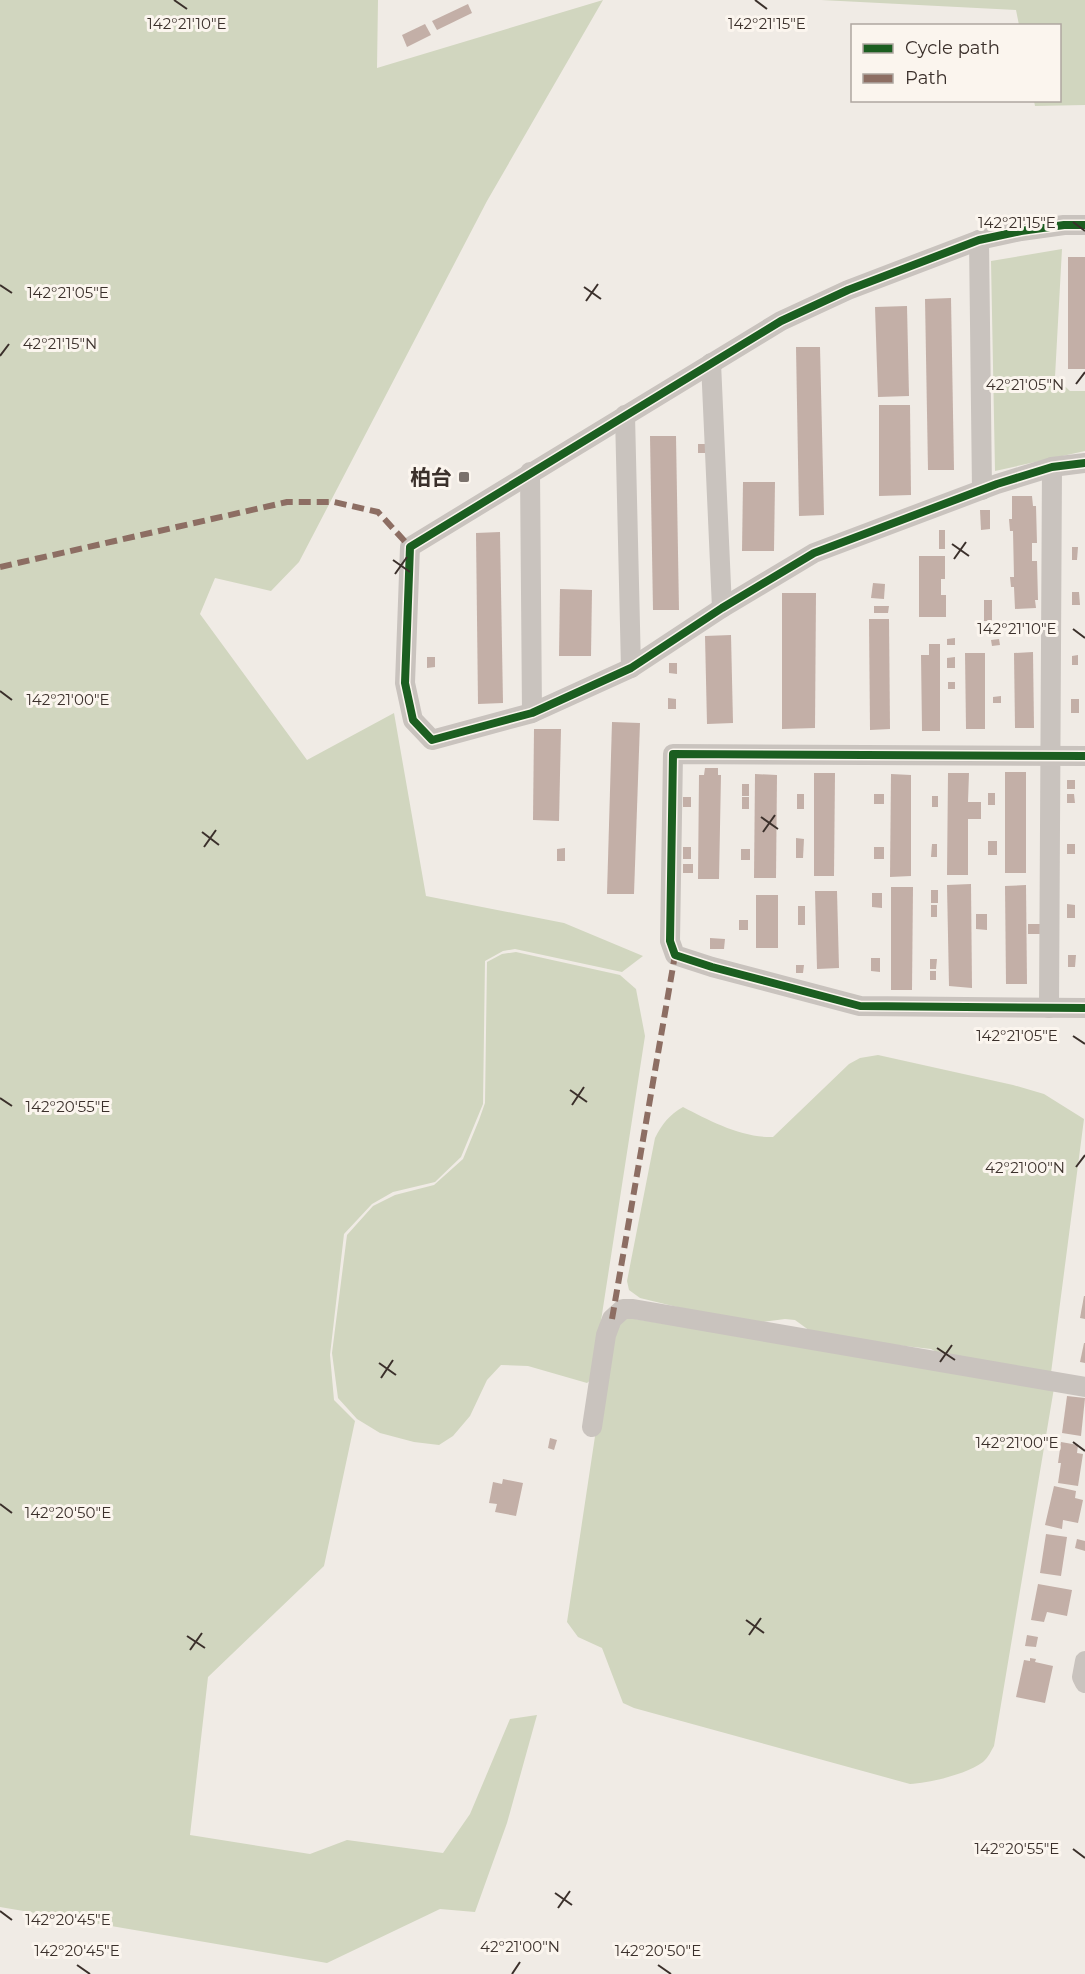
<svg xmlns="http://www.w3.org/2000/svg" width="1085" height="1974" viewBox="0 0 1085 1974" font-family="Montserrat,'Noto Sans JP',sans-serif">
	<rect width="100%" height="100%" fill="#f0ebe5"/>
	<!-- green -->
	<g fill="#d1d6bf">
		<path d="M0,0H378L377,68L603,0L487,201L299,562L271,591L215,578L200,614L307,760L394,713L426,896L564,923L643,956L622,972L515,949L503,951L485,961L483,1104L461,1157L435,1182L393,1192L372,1204L344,1234L330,1355L334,1400L355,1421L324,1566L208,1677L190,1835L310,1854L347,1840L443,1853L470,1814L510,1719L537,1715L507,1823L475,1912L440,1909L327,1963L0,1907Z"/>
		<path d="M821,0H1085V105L1035,106L1034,101L1060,100V26L1019,25L1016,10Z"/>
		<path d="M1062,249L1055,377L1070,391H1085V451L995,471L991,261Z"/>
		<path d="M516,952L620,975L636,989L645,1036L592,1379L587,1383L528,1366L501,1365L487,1380L470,1416L453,1436L439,1445L414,1442L380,1433L357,1419L338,1398L332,1353L347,1235L373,1206L395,1195L434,1185L463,1159L479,1120L485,1103L487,962L502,954Z"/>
		<path d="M878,1055L1013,1085L1044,1094L1084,1119L1051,1373L944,1356L931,1349L817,1336L795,1320L785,1319L747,1324L640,1298L629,1290L627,1281L655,1138C662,1124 669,1115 683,1107C710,1121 742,1138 773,1137L849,1064L860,1058Z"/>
		<path d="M623,1317L1054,1388L994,1746C991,1751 988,1758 983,1762C967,1774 930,1783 910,1784L634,1708L623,1703L602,1648L578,1637L567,1622L610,1337Z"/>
	</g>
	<!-- building -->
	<g fill="#c3afa7">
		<path d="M468,4L472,13L437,30L432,21Z"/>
		<path d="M425,24L431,35L407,47L402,35Z"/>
		<rect x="1068" y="257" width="17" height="112"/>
		<path d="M951,298L954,470H928L925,299Z"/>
		<path d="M907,306L909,396L878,397L875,307Z"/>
		<path d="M796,347H820L824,515L799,516Z"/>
		<path d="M879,405H910L911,495L879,496Z"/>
		<path d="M650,436H676L679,610H653Z"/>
		<rect x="698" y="444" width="7" height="9"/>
		<path d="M743,482H775L774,551H742Z"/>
		<path d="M1012,496H1032L1033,506H1036L1037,543H1032V561H1037L1038,600H1035L1036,608L1015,609L1014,587H1011L1010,577H1014L1013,531H1010L1009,519H1012Z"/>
		<path d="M980,510H990V529L981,530Z"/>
		<rect x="939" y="530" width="6" height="19"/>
		<path d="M500,532L503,703L478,704L476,533Z"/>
		<path d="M1072,547H1078L1077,560H1072Z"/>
		<path d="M919,556H945V579H941V595H946V617H919Z"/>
		<path d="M873,583L885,584L884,599L871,598Z"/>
		<path d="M560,589L592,590L591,656H559Z"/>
		<path d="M1072,592H1079L1080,605H1072Z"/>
		<path d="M782,593H816L815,728L782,729Z"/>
		<rect x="984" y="600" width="8" height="21"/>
		<path d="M874,606H889L888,613H874Z"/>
		<path d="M869,619H889L890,729L870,730Z"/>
		<path d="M996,627V634H989V628Z"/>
		<path d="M731,635L733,723L707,724L705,636Z"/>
		<path d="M955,638V645H947V639Z"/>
		<path d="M999,639L1000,645L992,646L991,640Z"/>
		<path d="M929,644H940V731H922L921,655H929Z"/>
		<path d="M1033,652L1034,728H1015L1014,653Z"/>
		<path d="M965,653H985V729H966Z"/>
		<path d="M1078,655V665H1072V656Z"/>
		<path d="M427,657H435V667L427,668Z"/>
		<path d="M955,657V668H947V658Z"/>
		<path d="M669,663H677V674L669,673Z"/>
		<rect x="948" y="682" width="7" height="7"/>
		<path d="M1001,696V703H993V697Z"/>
		<path d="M668,698L676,699V709H668Z"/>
		<rect x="1071" y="699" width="8" height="14"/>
		<path d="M612,722L640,723L634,894H607Z"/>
		<path d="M534,729H561L559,821L533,820Z"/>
		<path d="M705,768H718V775H721L719,879H698L699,775H704Z"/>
		<rect x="1005" y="772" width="21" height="101"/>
		<path d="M814,773H835L834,876H814Z"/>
		<path d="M948,773H969L968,802H981V819H968V875H947Z"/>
		<path d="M755,774L777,775L776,878H754Z"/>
		<path d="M891,774L911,775V876L890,877Z"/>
		<rect x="1067" y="780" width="8" height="9"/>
		<rect x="742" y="784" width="7" height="12"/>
		<rect x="988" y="793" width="7" height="12"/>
		<rect x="797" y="794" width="7" height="15"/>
		<rect x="874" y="794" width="10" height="10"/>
		<path d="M1067,794H1074L1075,803H1067Z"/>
		<rect x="932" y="796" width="6" height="11"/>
		<rect x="683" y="797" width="8" height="10"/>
		<rect x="742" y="797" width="7" height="12"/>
		<path d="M796,838L804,839L803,858H796Z"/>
		<rect x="988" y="841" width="9" height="14"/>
		<path d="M932,844H937V857H931Z"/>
		<rect x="1067" y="844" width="8" height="10"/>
		<rect x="683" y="847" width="8" height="12"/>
		<rect x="874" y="847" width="10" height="12"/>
		<path d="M565,848V861H557V849Z"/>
		<rect x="741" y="849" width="9" height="11"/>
		<rect x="683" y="864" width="10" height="9"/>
		<path d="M971,884L972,988L949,986L947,885Z"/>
		<path d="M1026,885L1027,984H1006L1005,886Z"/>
		<path d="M891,887H913L912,990H891Z"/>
		<rect x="931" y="890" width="7" height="13"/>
		<path d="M815,891H837L839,968L817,969Z"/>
		<path d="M872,893H882V908L872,907Z"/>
		<rect x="756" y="895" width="22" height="53"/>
		<path d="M1067,904L1075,905V918H1067Z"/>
		<rect x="931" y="905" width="6" height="12"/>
		<rect x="798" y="906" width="7" height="19"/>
		<path d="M976,914H987V930L976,929Z"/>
		<rect x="739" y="920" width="9" height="10"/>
		<rect x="1028" y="924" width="17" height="10"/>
		<path d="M710,938L725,939L724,949H710Z"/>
		<path d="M1068,955H1076L1075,967H1068Z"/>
		<path d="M871,958H880V972L871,971Z"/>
		<path d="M930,959H937L936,969H930Z"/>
		<path d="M796,965H804L803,973H796Z"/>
		<rect x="930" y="971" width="6" height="9"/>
		<path d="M1084,1296H1085V1319L1080,1318Z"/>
		<path d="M1084,1343H1085V1363L1080,1362Z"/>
		<path d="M1067,1396L1085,1398L1081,1436L1062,1433Z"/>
		<path d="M550,1438L557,1440L554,1450L548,1448Z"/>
		<path d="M1061,1442L1078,1445L1077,1453L1083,1454L1078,1486L1058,1483L1061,1463H1058Z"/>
		<path d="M503,1479L523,1483L516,1516L495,1512L497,1504L489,1503L493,1482L502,1484Z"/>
		<path d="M1054,1486L1076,1491L1075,1498L1083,1500L1078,1523L1063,1520L1062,1529L1045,1525Z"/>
		<path d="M1046,1534L1067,1537L1061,1576L1040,1573Z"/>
		<path d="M1077,1539L1085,1541V1551L1075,1548Z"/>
		<path d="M1038,1584L1072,1590L1067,1616L1047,1612L1044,1622L1031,1620Z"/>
		<path d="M1027,1635L1038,1637L1036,1647L1025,1646Z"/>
		<path d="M1030,1658L1036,1659L1035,1662L1053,1666L1045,1703L1016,1697L1024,1660L1030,1661Z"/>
	</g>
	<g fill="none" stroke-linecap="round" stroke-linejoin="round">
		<!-- minor -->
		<g stroke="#c9c3be" stroke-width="20">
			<path d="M1085,225H1064L1021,231L979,240L848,290L781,321L410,547L405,683L413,720L432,740L532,713L631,668L722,608L814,553L997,484L1052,467L1085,463"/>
			<path d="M979,240L982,490"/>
			<path d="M711,363L722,608"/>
			<path d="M625,415L631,668"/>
			<path d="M530,472L532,713"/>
			<path d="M1085,756L673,754L670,941L675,955L712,967L860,1006L1085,1008"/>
			<path d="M1049,1008L1052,467"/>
			<path d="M592,1427L606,1335L612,1319L623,1309H633L1085,1387"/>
			<path d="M1085,1661L1082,1677L1085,1683"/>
		</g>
		<!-- quiet -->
		<g stroke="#8d6e63" stroke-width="6" stroke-dasharray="12 6" stroke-linecap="butt">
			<path d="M0,567L287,502H334L378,512L410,547"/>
			<path d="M612,1319L675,955"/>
		</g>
		<!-- cycleway casing -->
		<g stroke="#fbf5ee" stroke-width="11">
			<g id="cycleway">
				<path d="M1085,225H1064L1021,231L979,240L848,290L781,321L410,547L405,683L413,720L432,740L532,713L631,668L722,608L814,553L997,484L1052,467L1085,463"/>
				<path d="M1085,756L673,754L670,941L675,955L712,967L860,1006L1085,1008"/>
			</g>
		</g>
		<!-- cycleway -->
		<use href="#cycleway" stroke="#1b5e20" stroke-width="8"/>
	</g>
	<!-- ticks -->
	<path fill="none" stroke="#3b302b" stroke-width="2" d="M174,0L187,9M755,0L767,9M1073,222L1085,231M0,285L12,293M584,287L601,299M586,301L598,284M0,356L9,344M1076,384L1085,372M952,544L969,556M954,559L966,542M393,560L410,572M395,574L407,557M1073,629L1085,638M0,691L12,700M761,817L778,829M202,832L219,845M763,832L775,815M204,847L216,830M1073,1036L1085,1044M570,1090L587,1102M0,1098L12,1106M572,1105L584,1087M1076,1167L1085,1155M937,1348L955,1360M940,1362L952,1345M379,1363L396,1375M381,1378L393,1360M1073,1442L1085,1451M0,1504L12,1513M746,1620L764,1633M749,1635L761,1618M187,1636L205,1648M190,1650L202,1633M1073,1849L1085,1858M555,1893L572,1905M558,1908L570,1891M0,1911L12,1920M77,1965L90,1974M658,1965L671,1974M512,1974L520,1962"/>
	<!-- markers -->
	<rect fill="#7a716c" stroke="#fbf5ee" stroke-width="2" x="458" y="471" width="12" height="12" rx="3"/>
	<g text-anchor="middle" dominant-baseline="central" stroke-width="6" stroke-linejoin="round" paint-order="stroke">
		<!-- poi labels -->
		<g font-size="21" font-weight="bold" fill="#3b302b" stroke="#fbf5ee" text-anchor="end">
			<text x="452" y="477">柏台</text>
		</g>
	</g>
	<g font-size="15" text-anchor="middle" fill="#3b302b" stroke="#fbf5ee" stroke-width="6" stroke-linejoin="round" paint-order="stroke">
		<text x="187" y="29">142°21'10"E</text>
		<text x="767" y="29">142°21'15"E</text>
		<text x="1017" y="228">142°21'15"E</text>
		<text x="68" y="298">142°21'05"E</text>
		<text x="60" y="349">42°21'15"N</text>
		<text x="1025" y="390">42°21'05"N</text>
		<text x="1017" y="634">142°21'10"E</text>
		<text x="68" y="705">142°21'00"E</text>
		<text x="1017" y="1041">142°21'05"E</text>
		<text x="68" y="1112">142°20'55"E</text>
		<text x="1025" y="1173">42°21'00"N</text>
		<text x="1017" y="1448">142°21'00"E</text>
		<text x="68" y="1518">142°20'50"E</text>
		<text x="1017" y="1854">142°20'55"E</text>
		<text x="68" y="1925">142°20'45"E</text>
		<text x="520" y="1952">42°21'00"N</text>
		<text x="77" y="1956">142°20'45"E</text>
		<text x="658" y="1956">142°20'50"E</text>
	</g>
	<!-- legend -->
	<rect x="851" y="24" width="210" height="78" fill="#fbf5ee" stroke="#aea6a0" stroke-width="1.5"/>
	<rect x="863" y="44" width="30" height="9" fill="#1b5e20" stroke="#aea6a0" stroke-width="1.5"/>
	<text x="905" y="54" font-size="18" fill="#3b302b">Cycle path</text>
	<rect x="863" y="74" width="30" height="9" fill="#8d6e63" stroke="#aea6a0" stroke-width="1.5"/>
	<text x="905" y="84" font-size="18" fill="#3b302b">Path</text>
</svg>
